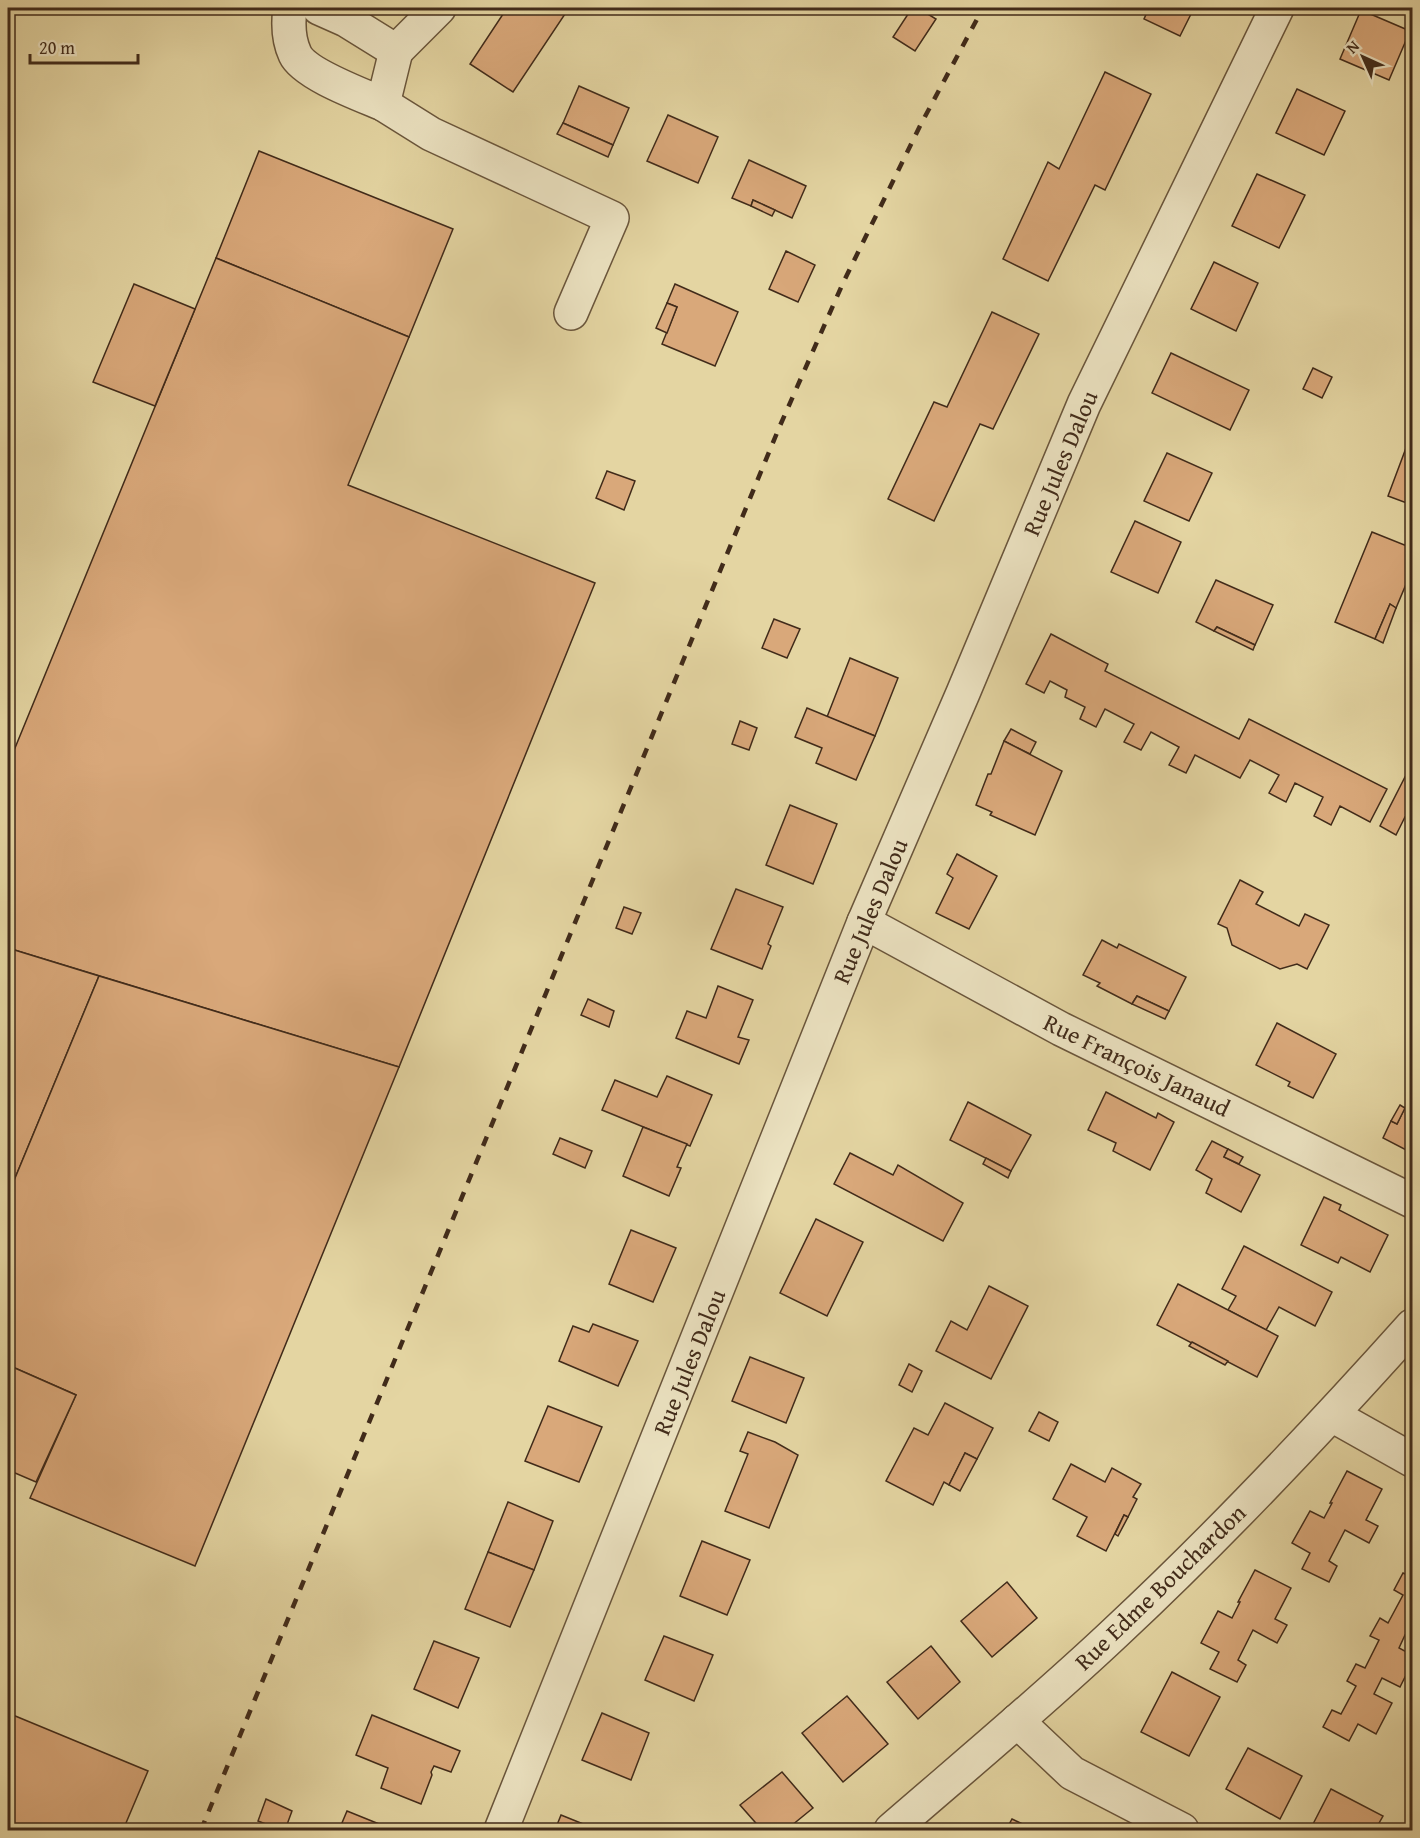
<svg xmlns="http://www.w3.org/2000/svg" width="1420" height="1838" viewBox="0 0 1420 1838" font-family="'Gentium Book Plus',serif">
	<rect width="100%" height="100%" fill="#e4d5a2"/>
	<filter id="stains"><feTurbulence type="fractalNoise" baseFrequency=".00333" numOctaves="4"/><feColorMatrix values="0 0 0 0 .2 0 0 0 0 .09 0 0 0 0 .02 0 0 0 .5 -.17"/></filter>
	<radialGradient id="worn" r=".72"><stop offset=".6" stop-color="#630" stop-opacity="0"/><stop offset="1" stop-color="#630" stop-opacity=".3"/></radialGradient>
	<!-- building -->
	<g fill="#d9a87a" stroke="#412b1a" stroke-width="1.5">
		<path d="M507,8H569L513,92L470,64Z"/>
		<path d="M912,8H918L936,19L915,51L893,37Z"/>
		<path d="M1149,8H1194L1180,36L1144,19Z"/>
		<path d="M1361,10L1410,31L1389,80L1340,59Z"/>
		<path d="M1105,72L1151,94L1105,190L1095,185L1048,281L1003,259L1048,162L1059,169Z"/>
		<path d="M579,86L629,108L613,145L563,123Z"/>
		<path d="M1297,89L1345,111L1324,155L1276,133Z"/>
		<path d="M668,115L718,137L698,183L647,161Z"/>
		<path d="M563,123L613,145L608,157L557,134Z"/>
		<path d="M259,151L453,229L409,337L216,258Z"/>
		<path d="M749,160L806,186L792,218L753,200L751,206L732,198Z"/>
		<path d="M1257,174L1305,195L1279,248L1232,226Z"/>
		<path d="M753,200L775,210L772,216L751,206Z"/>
		<path d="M786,251L815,265L798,302L769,289Z"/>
		<path d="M216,258L409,337L348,485L595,583L399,1067L8,948V765Z"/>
		<path d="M1214,262L1258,283L1236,331L1191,309Z"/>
		<path d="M134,284L195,309L155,406L93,382Z"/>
		<path d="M675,284L738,312L715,366L662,344L677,307L667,303Z"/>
		<path d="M667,303L677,307L667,333L656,328Z"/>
		<path d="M992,312L1039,334L993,429L980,424L934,521L888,499L934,402L947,407Z"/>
		<path d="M1171,353L1249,390L1230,430L1152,393Z"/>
		<path d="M1313,368L1332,377L1322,398L1303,389Z"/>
		<path d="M1409,440L1412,441V505L1388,496Z"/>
		<path d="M1167,453L1212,473L1189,521L1144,501Z"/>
		<path d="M607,471L635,481L624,510L596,498Z"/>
		<path d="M1135,521L1181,542L1158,593L1111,572Z"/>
		<path d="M1372,532L1412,548V570L1396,608L1390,604L1375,639L1335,622Z"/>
		<path d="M1216,580L1273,605L1255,645L1217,627L1214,631L1196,622Z"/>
		<path d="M1390,604L1396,608L1383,643L1375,639Z"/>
		<path d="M774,619L800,629L787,658L762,648Z"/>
		<path d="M1217,627L1255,645L1253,650L1214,631Z"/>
		<path d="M1051,634L1108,664L1105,671L1239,739L1249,719L1387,789L1370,822L1340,806L1331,825L1314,816L1323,797L1295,783L1286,802L1269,793L1279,775L1250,760L1240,778L1195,755L1186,773L1169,765L1179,747L1151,732L1141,750L1124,742L1134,724L1105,709L1096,727L1080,719L1085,707L1065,697L1067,690L1050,681L1044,693L1026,684Z"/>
		<path d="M850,658L898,678L875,736L827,717Z"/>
		<path d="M807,708L875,736L856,780L816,763L822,748L795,737Z"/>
		<path d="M740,721L757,728L749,750L732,744Z"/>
		<path d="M1011,729L1036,742L1030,754L1004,741Z"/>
		<path d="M1004,741L1062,771L1035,835L990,815L992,812L976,805L988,774H991Z"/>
		<path d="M1406,775L1412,778V820L1405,817L1396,835L1380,826Z"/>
		<path d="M790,805L837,824L813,884L766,865Z"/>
		<path d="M957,854L997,876L969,929L936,913L953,878L947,874Z"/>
		<path d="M1240,880L1263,892L1256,904L1299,926L1305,914L1329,925L1307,969L1297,964L1280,969L1232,945L1227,928L1218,924Z"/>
		<path d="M736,889L783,907L768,944L771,946L762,969L711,949Z"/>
		<path d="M624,907L641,913L632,934L616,928Z"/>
		<path d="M1102,940L1117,948L1119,944L1186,977L1169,1011L1137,996L1132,1004L1097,986L1100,983L1083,975Z"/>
		<path d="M8,948L99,976L8,1195Z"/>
		<path d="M99,976L399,1067L195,1566L30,1498L76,1395L8,1365V1195Z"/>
		<path d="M718,986L753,1000L738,1037L749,1040L739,1064L676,1038L687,1011L706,1018Z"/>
		<path d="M1137,996L1169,1011L1165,1019L1132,1004Z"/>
		<path d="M588,999L614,1011L609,1027L581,1015Z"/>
		<path d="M1277,1023L1336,1054L1313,1098L1288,1086L1290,1082L1256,1065Z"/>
		<path d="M667,1076L712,1095L690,1146L602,1110L615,1080L657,1097Z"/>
		<path d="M1106,1092L1156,1118L1158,1113L1174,1122L1150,1170L1113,1151L1116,1143L1088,1130Z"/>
		<path d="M1412,1093V1153L1383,1138L1391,1121L1397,1124Z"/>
		<path d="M968,1102L1031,1135L1011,1171L950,1140Z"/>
		<path d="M1400,1105L1405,1108L1397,1124L1391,1121Z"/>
		<path d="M643,1127L687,1144L677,1167L681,1168L669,1196L623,1176Z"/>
		<path d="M560,1138L592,1151L585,1168L553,1154Z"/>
		<path d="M1212,1141L1228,1149L1224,1157L1260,1175L1241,1212L1206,1193L1212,1179L1196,1170Z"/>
		<path d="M1228,1149L1243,1157L1239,1164L1224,1157Z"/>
		<path d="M850,1153L893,1175L898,1165L963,1203L943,1241L834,1184Z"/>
		<path d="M986,1158L1011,1171L1008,1178L983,1164Z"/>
		<path d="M1324,1197L1341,1205L1339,1210L1388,1235L1370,1272L1341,1257L1338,1263L1301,1245Z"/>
		<path d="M816,1219L863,1242L827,1316L780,1293Z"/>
		<path d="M631,1230L676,1248L653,1302L609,1284Z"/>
		<path d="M1244,1246L1332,1292L1315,1326L1279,1307L1266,1330L1228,1310L1236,1296L1222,1289Z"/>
		<path d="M1178,1284L1278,1336L1257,1377L1157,1325Z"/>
		<path d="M989,1286L1028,1306L991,1379L936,1351L951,1321L967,1330Z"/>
		<path d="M593,1324L638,1341L618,1386L559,1361L573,1326L589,1332Z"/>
		<path d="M1192,1342L1228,1361L1225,1365L1189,1346Z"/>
		<path d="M750,1357L804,1378L786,1423L732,1401Z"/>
		<path d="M909,1364L922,1371L912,1392L899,1385Z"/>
		<path d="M8,1365L76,1395L36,1482L8,1470Z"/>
		<path d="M945,1403L993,1428L977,1459L965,1453L949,1485L944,1482L933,1505L886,1481L914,1428L928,1435Z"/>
		<path d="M548,1406L602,1427L579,1482L525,1461Z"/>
		<path d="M1039,1412L1058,1422L1049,1441L1029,1431Z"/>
		<path d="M748,1432L775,1442L798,1455L769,1528L725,1511L748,1454L740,1451Z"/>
		<path d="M965,1453L977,1459L960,1491L949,1485Z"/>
		<path d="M1071,1464L1105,1482L1112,1468L1141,1484L1133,1497L1137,1499L1128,1517L1124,1515L1106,1551L1077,1536L1087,1517L1053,1499Z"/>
		<path d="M1347,1471L1382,1489L1366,1520L1378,1526L1369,1543L1345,1530L1329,1561L1337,1566L1329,1582L1302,1569L1310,1553L1292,1543L1310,1511L1324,1518L1332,1503H1330Z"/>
		<path d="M508,1502L553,1521L534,1570L488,1552Z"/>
		<path d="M1124,1515L1128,1517L1118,1536L1115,1534Z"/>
		<path d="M702,1541L750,1560L727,1615L680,1596Z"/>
		<path d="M488,1552L534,1570L510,1627L465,1609Z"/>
		<path d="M1255,1570L1291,1588L1275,1619L1287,1625L1277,1643L1253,1630L1238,1660L1246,1665L1237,1682L1210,1669L1219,1652L1201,1643L1218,1611L1232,1618L1240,1602H1238Z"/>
		<path d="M1403,1573L1412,1577V1639L1405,1635L1399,1648L1412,1655V1663L1400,1687L1382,1678L1374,1694L1392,1703L1376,1734L1358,1724L1349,1741L1323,1727L1332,1710L1341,1714L1356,1686L1347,1681L1356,1664L1365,1668L1379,1640L1370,1636L1380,1618L1388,1623L1403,1595L1394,1590Z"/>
		<path d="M1007,1582L1037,1618L992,1657L961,1621Z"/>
		<path d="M664,1636L713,1655L694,1701L645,1680Z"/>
		<path d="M434,1641L479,1658L458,1708L414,1689Z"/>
		<path d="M931,1646L960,1682L918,1719L887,1682Z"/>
		<path d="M1172,1672L1220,1697L1189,1756L1141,1732Z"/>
		<path d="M847,1696L888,1744L843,1782L802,1733Z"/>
		<path d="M8,1713L148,1771L123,1830H8Z"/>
		<path d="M602,1713L649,1733L631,1780L582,1760Z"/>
		<path d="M372,1715L460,1751L451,1772L434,1766L431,1772L432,1775L421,1804L381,1788L388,1768L356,1755Z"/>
		<path d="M1248,1748L1302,1776L1280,1819L1226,1789Z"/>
		<path d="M782,1772L813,1808L786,1830H762L740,1805Z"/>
		<path d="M1331,1789L1383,1816L1375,1830H1310Z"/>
		<path d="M266,1799L292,1811L285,1830H281L258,1821Z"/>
		<path d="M347,1811L394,1830H339Z"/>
		<path d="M561,1815L598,1830H555Z"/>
		<path d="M1012,1819L1035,1830H1006Z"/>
	</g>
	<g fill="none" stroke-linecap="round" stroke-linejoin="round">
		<!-- street casing -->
		<g stroke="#6a563c" stroke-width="36">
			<g id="street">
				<path d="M290,8C288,23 288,39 295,54C304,74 362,95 383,104L396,51"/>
				<path d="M319,8L346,20L396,51"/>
				<path d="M396,51L439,8"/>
				<path d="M383,104L431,134L612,218L571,313"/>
				<path d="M864,922L1061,1029L1412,1201"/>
				<path d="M1332,1415L1412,1460"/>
				<path d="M1017,1721L1072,1773L1182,1830"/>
				<path d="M501,1830L864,922L963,693L1084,404L1277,8"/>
				<path d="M891,1830C966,1765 1043,1701 1116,1632C1220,1535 1317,1432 1412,1326"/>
			</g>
		</g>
		<!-- street -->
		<use href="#street" stroke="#ede4c3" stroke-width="33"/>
		<!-- rail -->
		<path stroke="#412b1a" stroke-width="4.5" stroke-dasharray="10 10" stroke-linecap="butt" d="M201,1830L779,428L843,283L921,124L983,8"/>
	</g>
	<g text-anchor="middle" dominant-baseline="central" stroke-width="4.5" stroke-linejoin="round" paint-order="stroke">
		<!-- street labels -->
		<g font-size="24" fill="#412b1a" stroke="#ede4c3">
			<text transform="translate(1060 463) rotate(-67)">Rue Jules Dalou</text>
			<text transform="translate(870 911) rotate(-67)">Rue Jules Dalou</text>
			<text transform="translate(1137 1065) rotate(26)">Rue François Janaud</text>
			<text transform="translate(689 1362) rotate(-68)">Rue Jules Dalou</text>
			<text transform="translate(1160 1587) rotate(-44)">Rue Edme Bouchardon</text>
		</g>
	</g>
	<!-- margin -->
	<rect width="1420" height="1838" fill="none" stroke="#e4d5a2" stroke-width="30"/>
	<rect x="9" y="9" width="1402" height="1820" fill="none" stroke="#412b1a" stroke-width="3"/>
	<rect x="15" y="15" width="1390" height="1808" fill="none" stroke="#412b1a" stroke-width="1.5"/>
	<!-- north arrow -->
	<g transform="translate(1363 57) rotate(315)" stroke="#ede4c3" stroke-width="4.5" paint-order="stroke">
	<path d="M0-4.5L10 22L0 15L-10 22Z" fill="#412b1a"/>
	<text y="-9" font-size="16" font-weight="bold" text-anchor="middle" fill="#412b1a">N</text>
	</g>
	<!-- scale -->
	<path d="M30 54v9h108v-9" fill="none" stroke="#412b1a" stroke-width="3"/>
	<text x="39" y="54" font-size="18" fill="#412b1a" stroke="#ede4c3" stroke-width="4.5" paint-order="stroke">20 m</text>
	<rect width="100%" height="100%" filter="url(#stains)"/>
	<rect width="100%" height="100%" fill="url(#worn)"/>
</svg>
